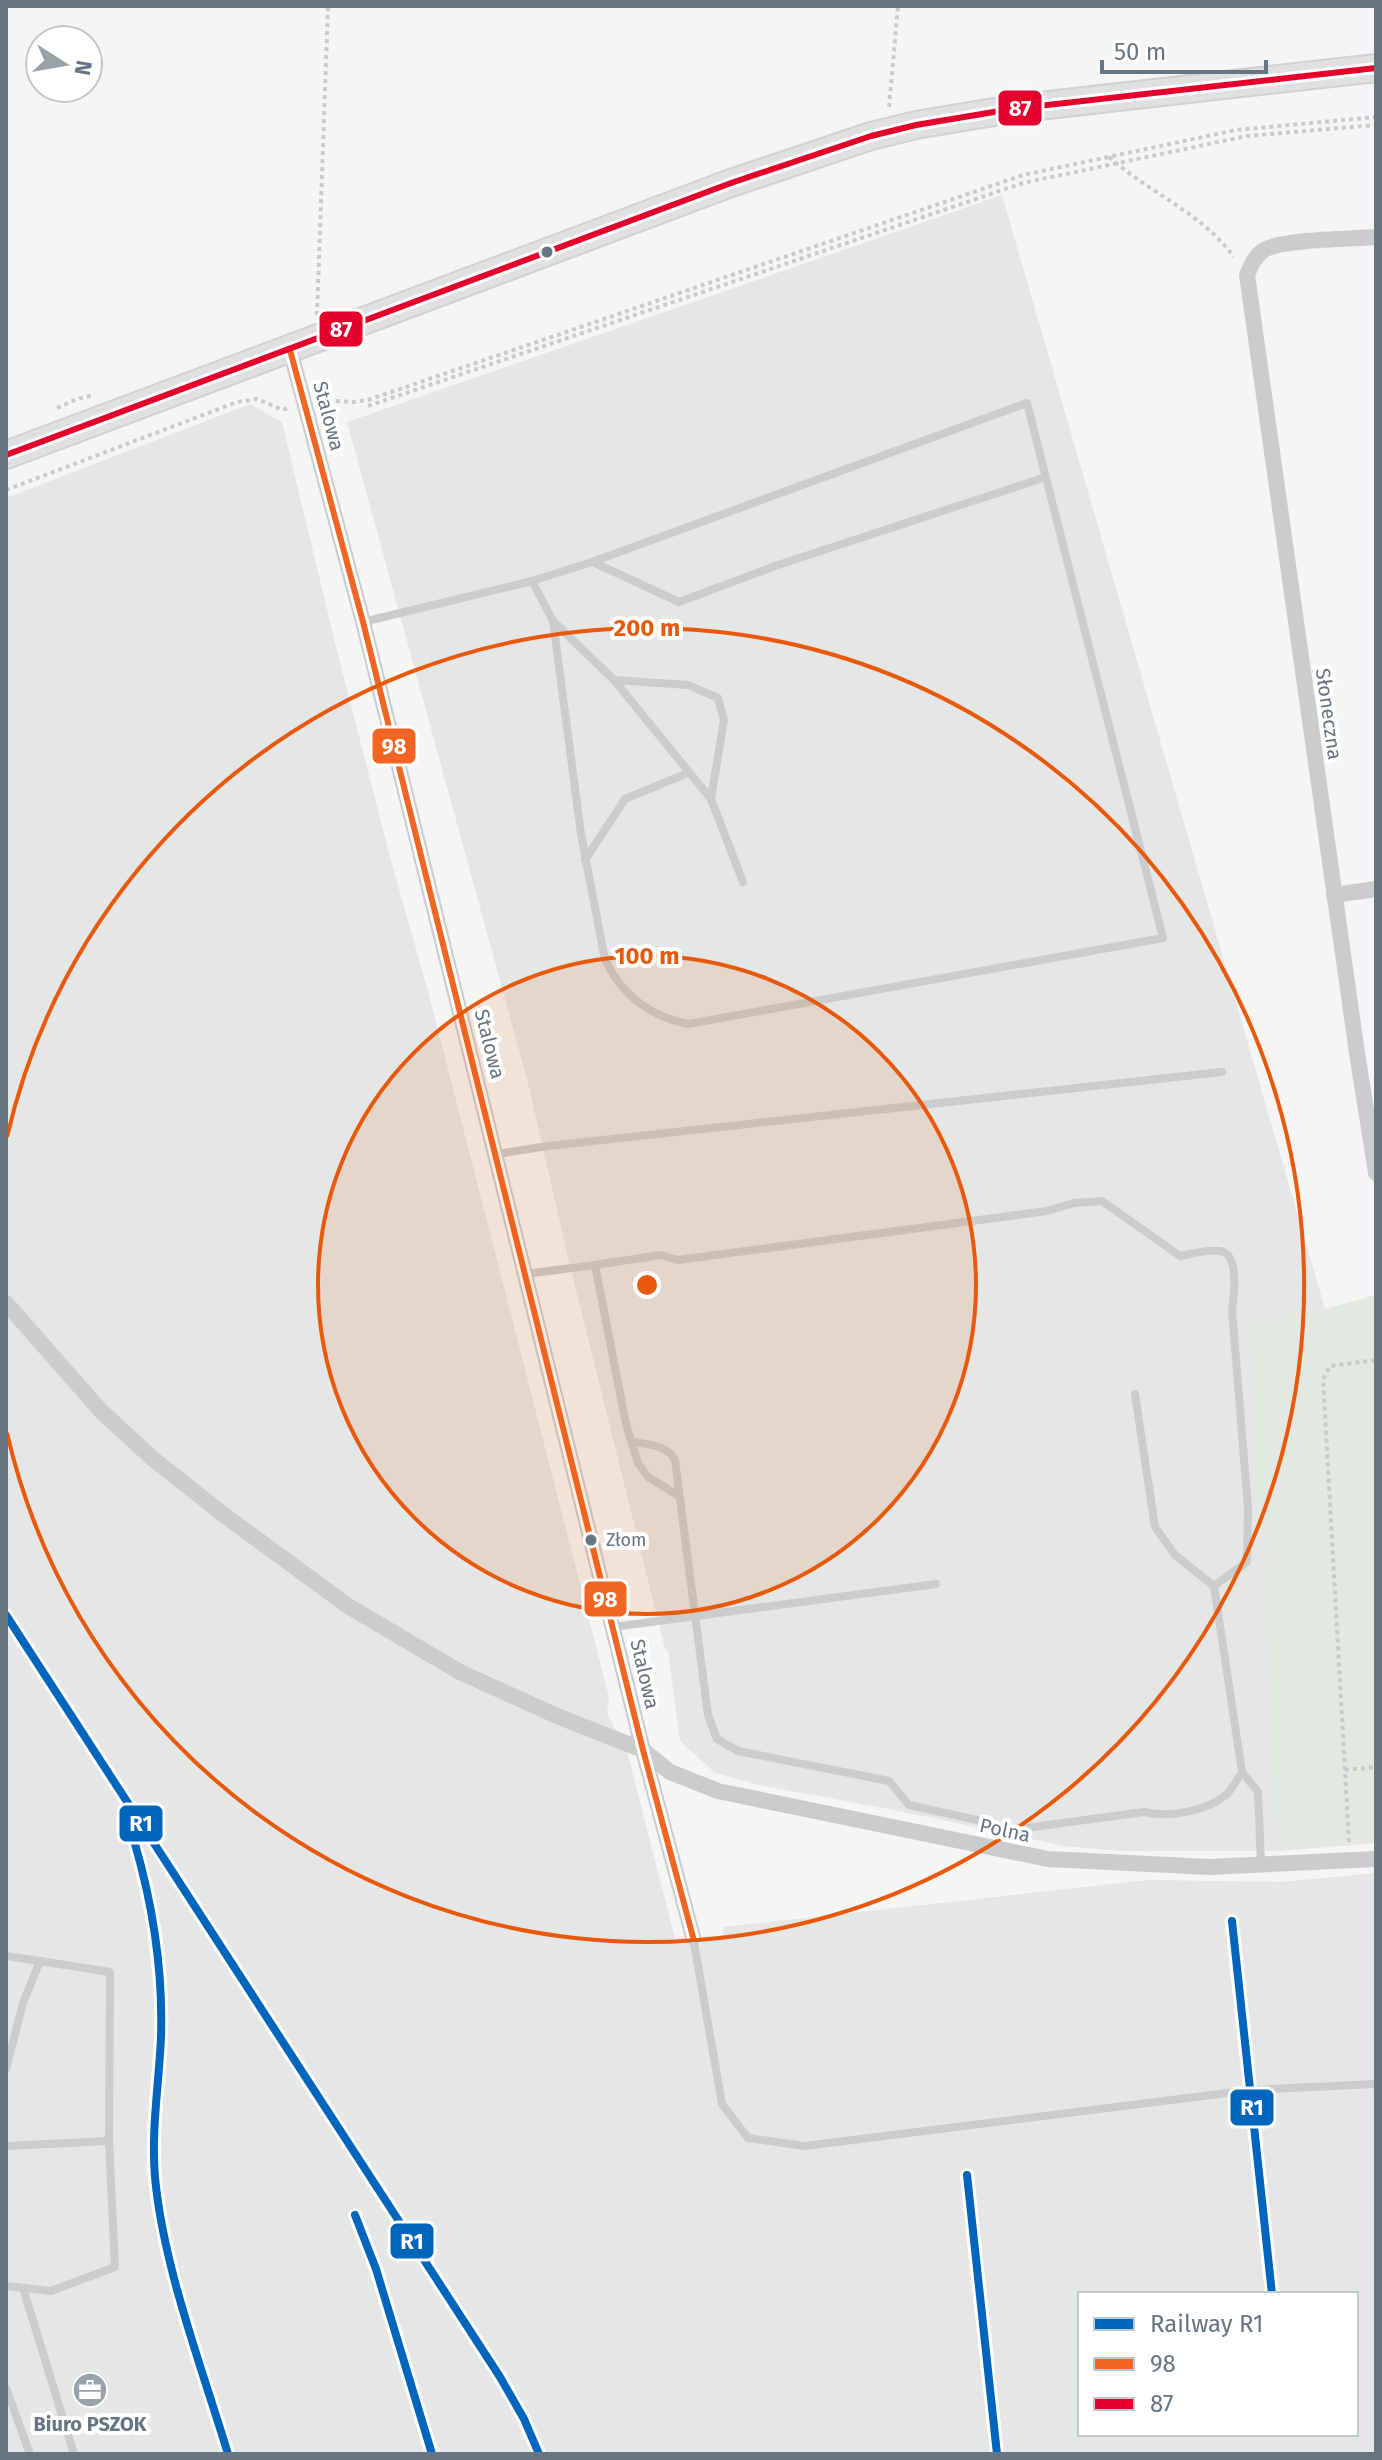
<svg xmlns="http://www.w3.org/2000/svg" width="1382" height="2460" viewBox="0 0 1382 2460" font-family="'Fira Sans',sans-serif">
	<rect width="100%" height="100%" fill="#f5f5f4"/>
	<!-- built -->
	<g fill="#e5e7e6" fill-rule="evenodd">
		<path d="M1002,195L1325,1309L1249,1322L1279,1851H1119L1065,1846L904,1812L760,1785L715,1773L680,1741L668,1651L665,1649L566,1249L528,1083L347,422Z"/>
		<path d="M250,404L282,422L336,647L392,864L428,991L609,1697L607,1713L628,1754L675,1939L724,1935L723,1927L1148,1880L1282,1882L1376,1873V2454H6V498ZM1080,2294H1356V2434H1080Z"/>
	</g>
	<!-- green -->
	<path fill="#e4e8e2" d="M1376,1295V1843L1279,1851L1249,1322L1325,1309Z"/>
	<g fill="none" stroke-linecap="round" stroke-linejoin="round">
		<!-- primary casing -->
		<g stroke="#d1d1d2" stroke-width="30">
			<path id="primary" d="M6,455L731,183L871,136L916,125L1012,109L1376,68"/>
		</g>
		<!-- path -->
		<g stroke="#c9caca" stroke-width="4" stroke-dasharray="4 4" stroke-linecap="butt">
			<path d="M889,107L898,6"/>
			<path d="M1109,157C1149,193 1201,212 1234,257"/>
			<path d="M317,315L328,6"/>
			<path d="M320,400L353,402L368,400L1023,175L1236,130L1376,117"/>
			<path d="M368,406L1023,183L1247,136L1376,125"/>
			<path d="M57,408L77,399L94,395"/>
			<path d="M6,490L237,402L257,399L283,410L288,408"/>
			<path d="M1345,1770L1376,1767"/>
			<path d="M1349,1842L1323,1379L1330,1366L1376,1360"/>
		</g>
		<!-- service -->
		<g stroke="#cacccd" stroke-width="8">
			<path d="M593,562L679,602L778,565L1046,477"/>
			<path d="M553,621L614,680L711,799L743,882"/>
			<path d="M363,622L532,581L592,562L1027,403L1163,938L688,1024C649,1016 623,996 605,960L581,834L553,621L532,581"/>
			<path d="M614,680L688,685L718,698L724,720L711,799"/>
			<path d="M585,860L625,799L688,773"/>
			<path d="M497,1154L548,1146L1222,1072"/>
			<path d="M526,1274L595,1265"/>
			<path d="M634,1442C649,1445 668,1445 675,1460L708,1715L717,1739L738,1751L889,1781L909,1805L1018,1829L1144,1812C1169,1818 1208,1811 1227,1794C1233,1788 1237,1779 1242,1772L1214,1586L1175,1555L1155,1527L1135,1394"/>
			<path d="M679,1496L648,1477L638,1463L626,1424L595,1265L661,1255L678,1260L1047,1211L1074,1203L1102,1201L1180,1256C1192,1254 1208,1249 1220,1251C1240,1254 1234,1296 1232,1310L1248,1508L1247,1562L1214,1586"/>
			<path d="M613,1627L936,1584"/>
			<path d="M1242,1772L1258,1792L1261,1864"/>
			<path d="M693,1937L722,2104L748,2138L805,2146L1251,2090L1376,2084"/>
			<path d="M6,1956L40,1961"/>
			<path d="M6,2069L23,2003L40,1961L110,1972L109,2141L115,2267L51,2291L6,2286"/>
			<path d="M6,2146L109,2141"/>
			<path d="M23,2288L74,2454"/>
			<path d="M6,2388L30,2454"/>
		</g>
		<!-- minor -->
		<g stroke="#cacccd" stroke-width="16">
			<path d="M1376,237C1352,239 1282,239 1264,250C1255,256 1251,265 1247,275L1357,1053L1376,1173"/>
			<path d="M290,350L363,622L643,1750L693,1937"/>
			<path d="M1334,895L1376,889"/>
			<path d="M6,1303L101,1411L152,1458L224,1515L348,1606L460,1672L557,1716L643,1750L670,1772L718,1791L1048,1859L1210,1867L1376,1859"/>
		</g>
		<!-- primary -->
		<use href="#primary" stroke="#dfe0e0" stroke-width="26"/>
		<!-- bus-1 casing -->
		<g stroke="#fff" stroke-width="12">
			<path id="bus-1" d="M290,350L363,622L643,1750L693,1937"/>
		</g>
		<!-- bus-2 casing -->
		<g stroke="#fff" stroke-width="12">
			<path id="bus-2" d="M6,455L731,183L871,136L916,125L1012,109L1376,68"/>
		</g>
		<!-- bus-1 -->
		<use href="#bus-1" stroke="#f26522" stroke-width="6"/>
		<!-- bus-2 -->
		<use href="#bus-2" stroke="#e4002b" stroke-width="6"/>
		<!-- rail-1 casing -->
		<g stroke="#fff" stroke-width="14">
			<g id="rail-1">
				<path d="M6,1615L500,2377L524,2419L539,2454"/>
				<path d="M135,1844C153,1906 163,1973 161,2037C159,2083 151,2131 155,2177C163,2266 202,2368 228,2454"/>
				<path d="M1232,1921L1272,2294"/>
				<path d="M967,2175L997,2454"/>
				<path d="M355,2215L376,2269L432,2454"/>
			</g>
		</g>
		<!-- rail-1 -->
		<use href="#rail-1" stroke="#0065bd" stroke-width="8"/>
	</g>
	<!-- distance rings -->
	<circle cx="647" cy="1285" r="329" fill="#e8590c" fill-opacity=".12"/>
	<g fill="none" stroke="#e8590c" stroke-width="4">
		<circle cx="647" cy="1285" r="329"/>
		<path d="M7 1137A657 657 0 1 1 7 1433"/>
	</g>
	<!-- icons -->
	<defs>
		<g id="office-disc" transform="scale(1.8)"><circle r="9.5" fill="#99a1aa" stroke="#fff"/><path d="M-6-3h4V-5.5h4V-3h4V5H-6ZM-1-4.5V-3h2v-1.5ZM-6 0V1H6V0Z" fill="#fff"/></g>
	</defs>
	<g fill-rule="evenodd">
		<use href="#office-disc" x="90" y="2390"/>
	</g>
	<!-- markers -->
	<g fill="#677482" stroke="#fff" stroke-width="3">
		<circle cx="547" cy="252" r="7"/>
		<circle cx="591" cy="1540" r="7"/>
	</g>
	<g text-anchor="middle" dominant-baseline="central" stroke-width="8" stroke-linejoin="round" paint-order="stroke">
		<!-- bus labels -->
		<g font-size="18" fill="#677482" stroke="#fff" text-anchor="start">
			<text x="606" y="1540">Złom</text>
		</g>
		<!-- street labels -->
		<g font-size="20" fill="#677482" stroke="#fff">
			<text transform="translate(329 416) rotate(75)">Stalowa</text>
			<text transform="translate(1329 714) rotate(82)">Słoneczna</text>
			<text transform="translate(490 1044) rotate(76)">Stalowa</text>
			<text transform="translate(645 1674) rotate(77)">Stalowa</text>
			<text transform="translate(1005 1830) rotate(12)">Polna</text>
		</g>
		<!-- poi labels -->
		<g font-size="20" font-weight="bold" fill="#677482" stroke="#fff">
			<text x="90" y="2424">Biuro PSZOK</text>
		</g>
	</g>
	<circle cx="647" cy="1285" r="12" fill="#e8590c" stroke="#fff" stroke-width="4"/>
	<g font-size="24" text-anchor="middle" font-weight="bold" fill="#e8590c" stroke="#fff" stroke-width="8" stroke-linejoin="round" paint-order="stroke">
		<text x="647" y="636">200 m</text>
		<text x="647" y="964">100 m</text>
	</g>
	<g stroke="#fff" stroke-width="3">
		<rect x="997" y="89" width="46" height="38" rx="8" fill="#e4002b"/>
		<rect x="318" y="310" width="46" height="38" rx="8" fill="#e4002b"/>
		<rect x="371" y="727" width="46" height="38" rx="8" fill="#f26522"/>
		<rect x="583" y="1580" width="45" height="38" rx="8" fill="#f26522"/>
		<rect x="118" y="1804" width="46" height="39" rx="8" fill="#0065bd"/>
		<rect x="1229" y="2088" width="46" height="39" rx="8" fill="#0065bd"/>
		<rect x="389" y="2222" width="46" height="38" rx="8" fill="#0065bd"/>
	</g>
	<g font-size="22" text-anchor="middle" font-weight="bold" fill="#fff">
		<text x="1020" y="116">87</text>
		<text x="341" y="337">87</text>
		<text x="394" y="754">98</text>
		<text x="605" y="1607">98</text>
		<text x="141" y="1831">R1</text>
		<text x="1252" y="2115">R1</text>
		<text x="412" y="2249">R1</text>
	</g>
	<!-- border -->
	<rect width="1382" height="2460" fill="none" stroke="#677482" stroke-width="16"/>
	<!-- legend -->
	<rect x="1078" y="2292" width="280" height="144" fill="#ffffff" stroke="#c2c7cd" stroke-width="2"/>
	<rect x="1094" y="2318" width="40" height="12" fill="#0065bd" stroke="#c2c7cd" stroke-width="2"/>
	<text x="1150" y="2332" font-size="24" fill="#677482">Railway R1</text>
	<rect x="1094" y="2358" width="40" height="12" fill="#f26522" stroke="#c2c7cd" stroke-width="2"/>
	<text x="1150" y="2372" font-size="24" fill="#677482">98</text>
	<rect x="1094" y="2398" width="40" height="12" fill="#e4002b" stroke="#c2c7cd" stroke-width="2"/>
	<text x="1150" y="2412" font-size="24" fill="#677482">87</text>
	<!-- north arrow -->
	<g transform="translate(64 64) rotate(101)"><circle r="38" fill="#ffffff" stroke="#c2c7cd" stroke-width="2"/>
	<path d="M0-6L14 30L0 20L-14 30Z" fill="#99a1aa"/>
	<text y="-12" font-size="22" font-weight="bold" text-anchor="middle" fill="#677482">N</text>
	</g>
	<!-- scale -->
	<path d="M1102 60v12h164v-12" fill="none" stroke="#677482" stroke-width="4"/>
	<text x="1114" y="60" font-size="24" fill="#677482" stroke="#ffffff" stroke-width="6" paint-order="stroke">50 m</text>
</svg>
